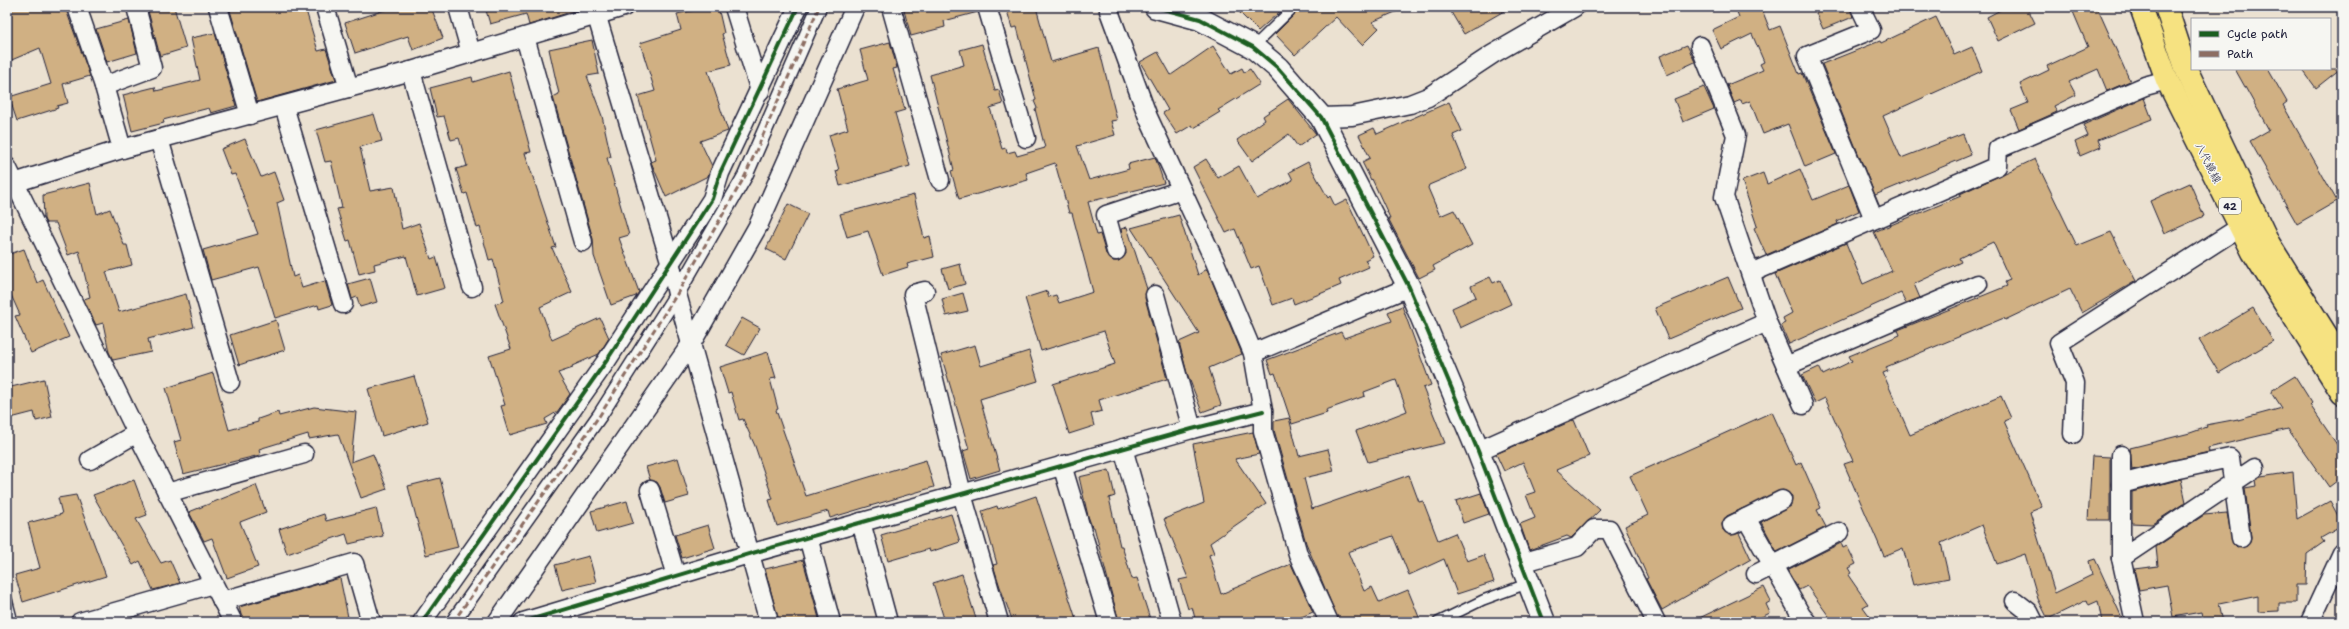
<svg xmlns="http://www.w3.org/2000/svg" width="2349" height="629" viewBox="0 0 2349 629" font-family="'Shantell Sans','Klee One',sans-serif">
	<rect width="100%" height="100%" fill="#ebe1d1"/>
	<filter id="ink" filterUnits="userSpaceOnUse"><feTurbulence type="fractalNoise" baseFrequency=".025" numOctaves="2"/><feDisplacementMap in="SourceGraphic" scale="8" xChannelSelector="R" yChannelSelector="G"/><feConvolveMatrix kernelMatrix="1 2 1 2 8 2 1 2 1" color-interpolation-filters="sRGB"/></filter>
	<g filter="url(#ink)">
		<!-- building -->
		<g fill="#d0b083" stroke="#22223b">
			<path d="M7,7H65L90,76L63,84L68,103L57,106L58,108L17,121L9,97L51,84L40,48L7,62Z"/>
			<path d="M147,7H174L186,48L160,56Z"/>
			<path d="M229,7H305L318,51L326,49L336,80L257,102Z"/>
			<path d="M394,7H431L443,38L413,50L408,36L355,53L345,23Z"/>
			<path d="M485,7H577V10L529,25L526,14L490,24Z"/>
			<path d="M709,7H718L724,33L722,34L731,65L708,71L728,131L700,141L712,166L708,176L666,197L651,162L656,160L638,96L655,91L640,43L681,30L677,14Z"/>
			<path d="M903,7H977L978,12L944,21L945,27L911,36Z"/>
			<path d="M1006,7H1036L1051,62L1099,48L1117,120L1111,121L1115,135L1077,146L1089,180L1129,169L1128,164L1155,157L1164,183L1088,202L1097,235L1100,234L1106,254L1113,261H1119L1126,254L1121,229L1127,227L1147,289L1145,298L1167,379L1099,400L1102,411L1091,414L1094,426L1069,434L1053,384L1115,364L1104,331L1041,351L1025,298L1047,291L1049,297L1056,295L1059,303L1093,292L1072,213H1069L1055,163L1026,173L1028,180L959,199L951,171L954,170L930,75L964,65L960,50L982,44L995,91L999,90L1003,104L990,108L1002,149L1006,148L1007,153L1015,151L1017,156L1045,148L1035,109L1037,108L1034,101L1036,100L1017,27L1012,28Z"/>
			<path d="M1234,7H1285L1258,31Z"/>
			<path d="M1300,7H1407L1372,22L1379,28L1362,45L1336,17L1295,55L1275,34L1298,11Z"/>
			<path d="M1448,7H1511L1464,34Z"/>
			<path d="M1735,7H1761L1770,30L1780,26L1799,74L1802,73L1836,154L1805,167L1788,124L1763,134L1750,101L1742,104L1741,100L1734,103L1727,85L1763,70L1760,64L1764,62L1752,34L1721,49L1712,30L1739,17Z"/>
			<path d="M1826,7H1850L1853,17L1823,29L1815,11Z"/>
			<path d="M2006,7H2027L2035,23L1998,41L1987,17Z"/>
			<path d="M2071,7H2097L2130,81L2107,91L2098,69L2069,82L2076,95L2054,106L2057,112L2019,129L2011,110L2028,103L2020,84L2049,70L2047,66L2088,47Z"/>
			<path d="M1936,17L1954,55L1972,47L1982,71L1883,116L1901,158L1963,134L1971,155L1875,195L1822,64L1880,41L1881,43Z"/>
			<path d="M129,20L137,53L107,62L96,29Z"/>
			<path d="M215,33L236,106L211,113L209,108L163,120L164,123L132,131L123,95L155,87L156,91L200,80L191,38Z"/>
			<path d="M592,40L599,74L587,76L602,116L611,157L607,158L629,235L619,238L639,292L636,296L611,305L594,256L593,239L553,97L559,94L549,49Z"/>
			<path d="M890,42L897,68L893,69L905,110L895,113L910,166L840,186L836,171L839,170L829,135L848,129L837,89L868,80L860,50Z"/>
			<path d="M1687,45L1695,62L1667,75L1660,56Z"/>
			<path d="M1213,46L1231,74L1242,68L1244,72L1250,69L1260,84L1218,110L1220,112L1194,128L1192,125L1177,134L1163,113L1168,110L1140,62L1158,52L1171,75Z"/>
			<path d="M2235,69H2268L2287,102L2283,105L2337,201L2297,224L2250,141L2269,130Z"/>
			<path d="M2302,69H2340L2316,88Z"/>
			<path d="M509,71L531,152L525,153L556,247L552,248L572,292L540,307L552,340L600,318L609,338L599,354L572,366L573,368L558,373L570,394L557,412L545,419L547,424L510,435L501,406L505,405L489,356L511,349L495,304L504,301L493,259L489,260L480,227L477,228L467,193L464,194L456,169L467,166L459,138L451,140L444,116L437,117L430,88L472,77L473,82Z"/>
			<path d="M1704,87L1714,109L1683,122L1674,99Z"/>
			<path d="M2144,98L2152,119L2098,140L2101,147L2080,156L2075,142L2088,136L2083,125Z"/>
			<path d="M1288,99L1316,134L1298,147L1289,134L1252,161L1237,140L1265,120L1263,116Z"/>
			<path d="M1449,102L1462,131L1453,135L1467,169L1429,185L1428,188L1440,216L1454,210L1472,245L1433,266L1435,270L1419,278L1388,218H1390L1372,179L1371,180L1362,162L1370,158L1359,135L1374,128L1377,134Z"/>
			<path d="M374,114L382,141L360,147L370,191L394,187L402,229L419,223L431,259L436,257L445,288L417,296L406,256L374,264L375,270L359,274L350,240L347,241L337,209L342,208L331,161L325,162L316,130Z"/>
			<path d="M245,139L261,177L274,172L284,200L277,203L293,277L298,275L302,288L325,281L332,305L319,309L318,305L275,318L259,267L211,280L203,250L258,234L235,174L231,175L221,149Z"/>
			<path d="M1206,159L1218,178L1239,166L1257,199L1293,180L1289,172L1308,162L1328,198L1330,196L1335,206L1347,200L1373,256L1365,260L1369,267L1339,280L1341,285L1322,293L1294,304L1292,298L1273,305L1259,266L1251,269L1235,229L1226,233L1193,167Z"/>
			<path d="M2035,159L2077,246L2111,232L2136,281L2082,313L2070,289L2005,320L2004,318L1886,367L1888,371L1883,373L1910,435L2001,396L2011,418L2004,421L2042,507L2030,512L2055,593L2092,575L2089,561L2095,559L2124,622H2102L2098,601L2089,605L2087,600L2048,619L2038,599L2025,554L1997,564L1982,525L1941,543L1949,578L1913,585L1903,548L1884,556L1844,464L1853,461L1825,398L1815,403L1802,375L1819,367L1823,375L1852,361L1849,356L1900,335L1898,330L2007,286L2005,282L2010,280L1993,242L1959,258L1961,262L1914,284L1920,298L1906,303L1901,293L1789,344L1781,325L1785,323L1783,318L1792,313L1775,274L1846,243L1863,284L1892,271L1874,232L1961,196L1960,194Z"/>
			<path d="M1800,169L1813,200L1849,185L1859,211L1837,221L1838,224L1766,255L1754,228L1757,226L1742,181L1763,173L1767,184Z"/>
			<path d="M90,183L97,214L110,209L124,245H127L132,265L106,272L119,312L186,294L194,327L148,339L151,352L113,360L109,352L103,323L96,325L85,302L84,299L90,297L79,251L68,255L56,223H46L44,219L43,195Z"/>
			<path d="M2190,183L2204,216L2164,234L2150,201Z"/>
			<path d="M914,195L924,238L930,236L934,257L907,264L908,267L883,275L868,231L847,237L840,214Z"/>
			<path d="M788,204L808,214L786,259L766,249Z"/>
			<path d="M1179,215L1198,275L1207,269L1242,354L1209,368L1221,405L1202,412L1187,373L1179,342L1199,333L1131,228Z"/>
			<path d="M24,249L37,283L43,280L69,337L31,353L15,316L20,315L7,286V255Z"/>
			<path d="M960,264L965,284L948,289L942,269Z"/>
			<path d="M1490,277L1493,283L1500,280L1511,304L1460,328L1452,308L1476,297L1471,286Z"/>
			<path d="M1728,277L1741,308L1668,339L1655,308Z"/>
			<path d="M370,278L377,302L360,307L357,297L352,299L348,284Z"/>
			<path d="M963,293L968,311L946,316L942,299Z"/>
			<path d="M1402,306L1431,385L1423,388L1445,443L1368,462L1356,431L1407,411L1396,380L1364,392L1365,396L1326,410L1327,413L1292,424L1275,373L1272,374L1267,360L1341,332L1344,338L1392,321L1388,312Z"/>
			<path d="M2253,308L2273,341L2219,373L2199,340Z"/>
			<path d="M742,318L760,328L744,355L726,345Z"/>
			<path d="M276,320L285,350L239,365L230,335Z"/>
			<path d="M975,345L981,366L1029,351L1038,381L980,399L1000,470L971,479L963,451L969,449L941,355Z"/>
			<path d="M768,352L776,378L770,379L778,409L776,410L806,496L926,460L934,487L830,518L828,511L777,526L769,500L773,499L755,446L743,419L739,420L731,392L728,393L720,367Z"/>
			<path d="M213,373L229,430L258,422V419L278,412L279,416L314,407L356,412L351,462L373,454L387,489L361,498L338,434L309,439L308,434L259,449L260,455L183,474L174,442L181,440L166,388Z"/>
			<path d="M414,376L428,422L382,436L368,389Z"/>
			<path d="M2295,376L2312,403L2310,405L2342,452V477L2329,487L2288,429L2208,448L2209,452L2132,470L2130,448L2190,433L2207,427L2206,425L2238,419V420L2282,408L2271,391Z"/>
			<path d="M44,379L52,417L36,421L34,412L7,419V388Z"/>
			<path d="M1772,412L1796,465L1801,462L1821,508L1817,510L1826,527L1777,552L1761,522L1791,506L1792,496L1783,490L1727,516L1722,524L1723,530L1731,535L1739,533L1751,559L1662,610L1646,579L1648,578L1625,526L1648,515L1630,476Z"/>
			<path d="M1289,418L1299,456L1328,449L1334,471L1304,478L1312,509L1409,475L1419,502L1423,501L1438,540L1455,533L1467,561L1484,555L1494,582L1457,594L1444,559L1409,575L1393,536L1348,552L1364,591L1372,587L1379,602L1408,590L1421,622H1339L1306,543L1274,430V421Z"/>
			<path d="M1574,420L1589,456L1556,470L1600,510L1571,538L1567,536L1529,550L1520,524L1535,518L1526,495L1535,492L1523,462L1504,471L1496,454Z"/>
			<path d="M1253,432L1259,454L1235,459L1266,504L1210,543L1214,553L1209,555L1221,594L1291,564L1313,612L1290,622H1196L1192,607L1188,609L1179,580L1188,578L1164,519L1204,503L1193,444Z"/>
			<path d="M2092,456L2110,457V520H2088Z"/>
			<path d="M678,458L689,496L665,503L660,487L657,482L650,480L646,467Z"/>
			<path d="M1109,470L1115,496L1109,498L1120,546H1122L1132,579L1137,578L1151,622H1119L1094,527H1092L1088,516L1079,477Z"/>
			<path d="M2293,472L2297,519L2330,501L2342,523V526L2321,538L2324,542L2307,554L2306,585H2296V603H2279V611L2258,612V596L2219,604L2223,622H2203L2201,612L2173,617L2167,585L2139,590L2134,569L2158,566L2156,547L2204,515L2227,513L2233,544L2237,548L2247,546L2251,537L2245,488L2256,486L2255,480L2261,477Z"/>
			<path d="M440,478L458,547L426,555L408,486Z"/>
			<path d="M2181,479L2186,502L2152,524L2132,523V492Z"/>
			<path d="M134,480L147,515L136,519L161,563L170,560L180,583L153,590L140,561L133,565L93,495Z"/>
			<path d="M256,485L266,512L240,522L258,567L227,578L212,538L204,541L189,512Z"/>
			<path d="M1481,493L1489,514L1463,523L1456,501Z"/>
			<path d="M76,495L106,576L23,602L15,575L40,568L28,523L62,514L58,498Z"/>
			<path d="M1036,496L1061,573L1077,622H1013L1000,587L993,565L997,564L982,511L997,506L998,509Z"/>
			<path d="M627,501L633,523L597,533L591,511Z"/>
			<path d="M376,508L383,536L349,544L346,534L287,554L279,529L324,514L326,521Z"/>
			<path d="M951,514L960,542L930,552L929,549L888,561L881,535Z"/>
			<path d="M708,525L715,548L682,558L675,535Z"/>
			<path d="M1841,543L1843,548L1847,546L1856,564L1848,568L1851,573L1848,575L1868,604L1863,607L1874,622H1833L1807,586L1799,590L1787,570Z"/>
			<path d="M589,556L596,582L562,590L555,565Z"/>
			<path d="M803,560L820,622H779L765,569Z"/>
			<path d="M962,574L977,622H945L933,583Z"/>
			<path d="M340,578L349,622H243L239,607Z"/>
			<path d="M1764,587L1771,601L1766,604L1770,613L1751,622H1691Z"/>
		</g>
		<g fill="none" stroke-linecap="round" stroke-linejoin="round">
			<!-- service casing -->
			<g stroke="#22223b" stroke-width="12">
				<g id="service">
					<path d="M1253,47L1294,7"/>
					<path d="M7,599L13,622"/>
					<path d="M1438,622L1483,600L1529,583"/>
				</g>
			</g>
			<!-- pedestrian casing -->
			<g stroke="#22223b" stroke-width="17">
				<path id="pedestrian" d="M453,622L600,415L677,294L745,176L819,7"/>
			</g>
			<!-- minor casing -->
			<g stroke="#22223b" stroke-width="21">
				<g id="minor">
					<path d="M77,7L104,86L122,149"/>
					<path d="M218,7L250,115"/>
					<path d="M325,7L349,88"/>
					<path d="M458,7L471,53"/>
					<path d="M594,7L670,261L677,294L769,622"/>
					<path d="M734,7L760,91"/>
					<path d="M891,7L940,180"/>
					<path d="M987,7L1026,138"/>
					<path d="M1110,7L1109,11L1148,117L1215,262L1253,353L1263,411V431L1298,554L1329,622"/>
					<path d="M1860,7L1871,30L1807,56L1874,219"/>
					<path d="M525,37L583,242"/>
					<path d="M1700,46L1736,135L1724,197L1767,322L1803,405"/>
					<path d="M411,71L472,287"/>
					<path d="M104,86L152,68L136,7"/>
					<path d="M284,106L343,304"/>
					<path d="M1322,117L1352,116L1410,104L1428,97L1493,54L1575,7"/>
					<path d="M159,139L230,382"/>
					<path d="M7,167L137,433L233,622"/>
					<path d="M14,183L122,149L411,71L624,7"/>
					<path d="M1116,251L1106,215L1182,190"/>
					<path d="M1751,273L1997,166L1998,149L2145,86L2167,80"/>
					<path d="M925,291L913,294L962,494L999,622"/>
					<path d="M1155,295L1192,429"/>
					<path d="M1253,353L1409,287"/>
					<path d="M1786,366L1978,284"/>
					<path d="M2073,434L2075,383L2059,343L2240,227"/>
					<path d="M1123,448L1172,622"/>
					<path d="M1478,451L1767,322"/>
					<path d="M2121,455V558L2135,622"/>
					<path d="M90,460L137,433"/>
					<path d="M1062,465L1109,622"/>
					<path d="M2121,484L2174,470L2230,458L2241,538"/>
					<path d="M650,490L676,576"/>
					<path d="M167,493L304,454"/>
					<path d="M1746,518L1801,615L1807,622"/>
					<path d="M861,522L888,622"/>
					<path d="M1732,525L1782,500"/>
					<path d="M808,537L831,622"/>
					<path d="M2121,558L2255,468"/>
					<path d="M1521,563L1577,547L1594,529H1609L1656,622"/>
					<path d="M1756,574L1839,532"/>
					<path d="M222,601L354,563L371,622"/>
					<path d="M2015,601L2029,612L2034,622"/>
					<path d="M80,622L213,584"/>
					<path d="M422,622L607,360L712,199L720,173L798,7"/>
					<path d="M497,622L691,344L758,226L855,7"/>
					<path d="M523,622L749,554L1192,429L1263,411"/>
					<path d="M2310,622L2342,553"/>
				</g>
			</g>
			<!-- tertiary casing -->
			<g stroke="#22223b" stroke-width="25">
				<path id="tertiary" d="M1156,7L1200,19L1253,47L1278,68L1321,117L1409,287L1478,451L1544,622"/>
			</g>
			<!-- primary casing -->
			<g stroke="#22223b" stroke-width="25">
				<g id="primary">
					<path d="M2141,7L2167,80L2253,252L2342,393"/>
					<path d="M2166,7L2187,71L2269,244L2342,360"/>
				</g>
			</g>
			<!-- service -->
			<use href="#service" stroke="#f6f6f2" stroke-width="9"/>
			<!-- pedestrian -->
			<use href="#pedestrian" stroke="#f6f6f2" stroke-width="14"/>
			<!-- minor -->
			<use href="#minor" stroke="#f6f6f2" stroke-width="18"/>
			<!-- tertiary -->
			<use href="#tertiary" stroke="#f6f6f2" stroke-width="22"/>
			<!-- primary -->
			<use href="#primary" stroke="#f6e281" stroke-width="22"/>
			<!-- quiet -->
			<path stroke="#8d6e63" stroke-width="3" stroke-dasharray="6 3" stroke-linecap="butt" d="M453,622L600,415L677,294L745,176L819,7"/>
			<!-- cycleway casing -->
			<g stroke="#f6f6f2" stroke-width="6">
				<g id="cycleway">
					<path d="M1156,7L1200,19L1253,47L1278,68L1321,117L1409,287L1478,451L1544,622"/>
					<path d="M422,622L607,360L712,199L720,173L798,7"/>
					<path d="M523,622L749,554L1192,429L1263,411"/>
				</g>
			</g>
			<!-- cycleway -->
			<use href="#cycleway" stroke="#1b5e20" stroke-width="4"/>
		</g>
	</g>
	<g text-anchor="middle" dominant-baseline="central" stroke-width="3" stroke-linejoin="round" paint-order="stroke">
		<!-- shield labels -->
		<rect fill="#f6f6f2" stroke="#626272" stroke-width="1" x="2219" y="198" width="22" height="16" rx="3"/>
		<g font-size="10" font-weight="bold" fill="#22223b">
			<text x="2230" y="206">42</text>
		</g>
		<!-- street labels -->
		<g font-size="11" fill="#22223b" stroke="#f6f6f2">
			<text transform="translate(2208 163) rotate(63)">八代鏡線</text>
		</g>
	</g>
	<!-- margin -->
	<rect width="2349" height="629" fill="none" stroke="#f6f6f2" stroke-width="24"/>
	<rect x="12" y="12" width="2325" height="605" fill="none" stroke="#22223b" stroke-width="1.5" filter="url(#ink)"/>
	<!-- legend -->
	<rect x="2191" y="18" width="140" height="52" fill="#f6f6f2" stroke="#a1a1a9"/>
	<rect x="2199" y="31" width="20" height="6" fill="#1b5e20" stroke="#a1a1a9"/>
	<text x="2227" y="38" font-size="12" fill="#22223b">Cycle path</text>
	<rect x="2199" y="51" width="20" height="6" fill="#8d6e63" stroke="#a1a1a9"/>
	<text x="2227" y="58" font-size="12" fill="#22223b">Path</text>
</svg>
